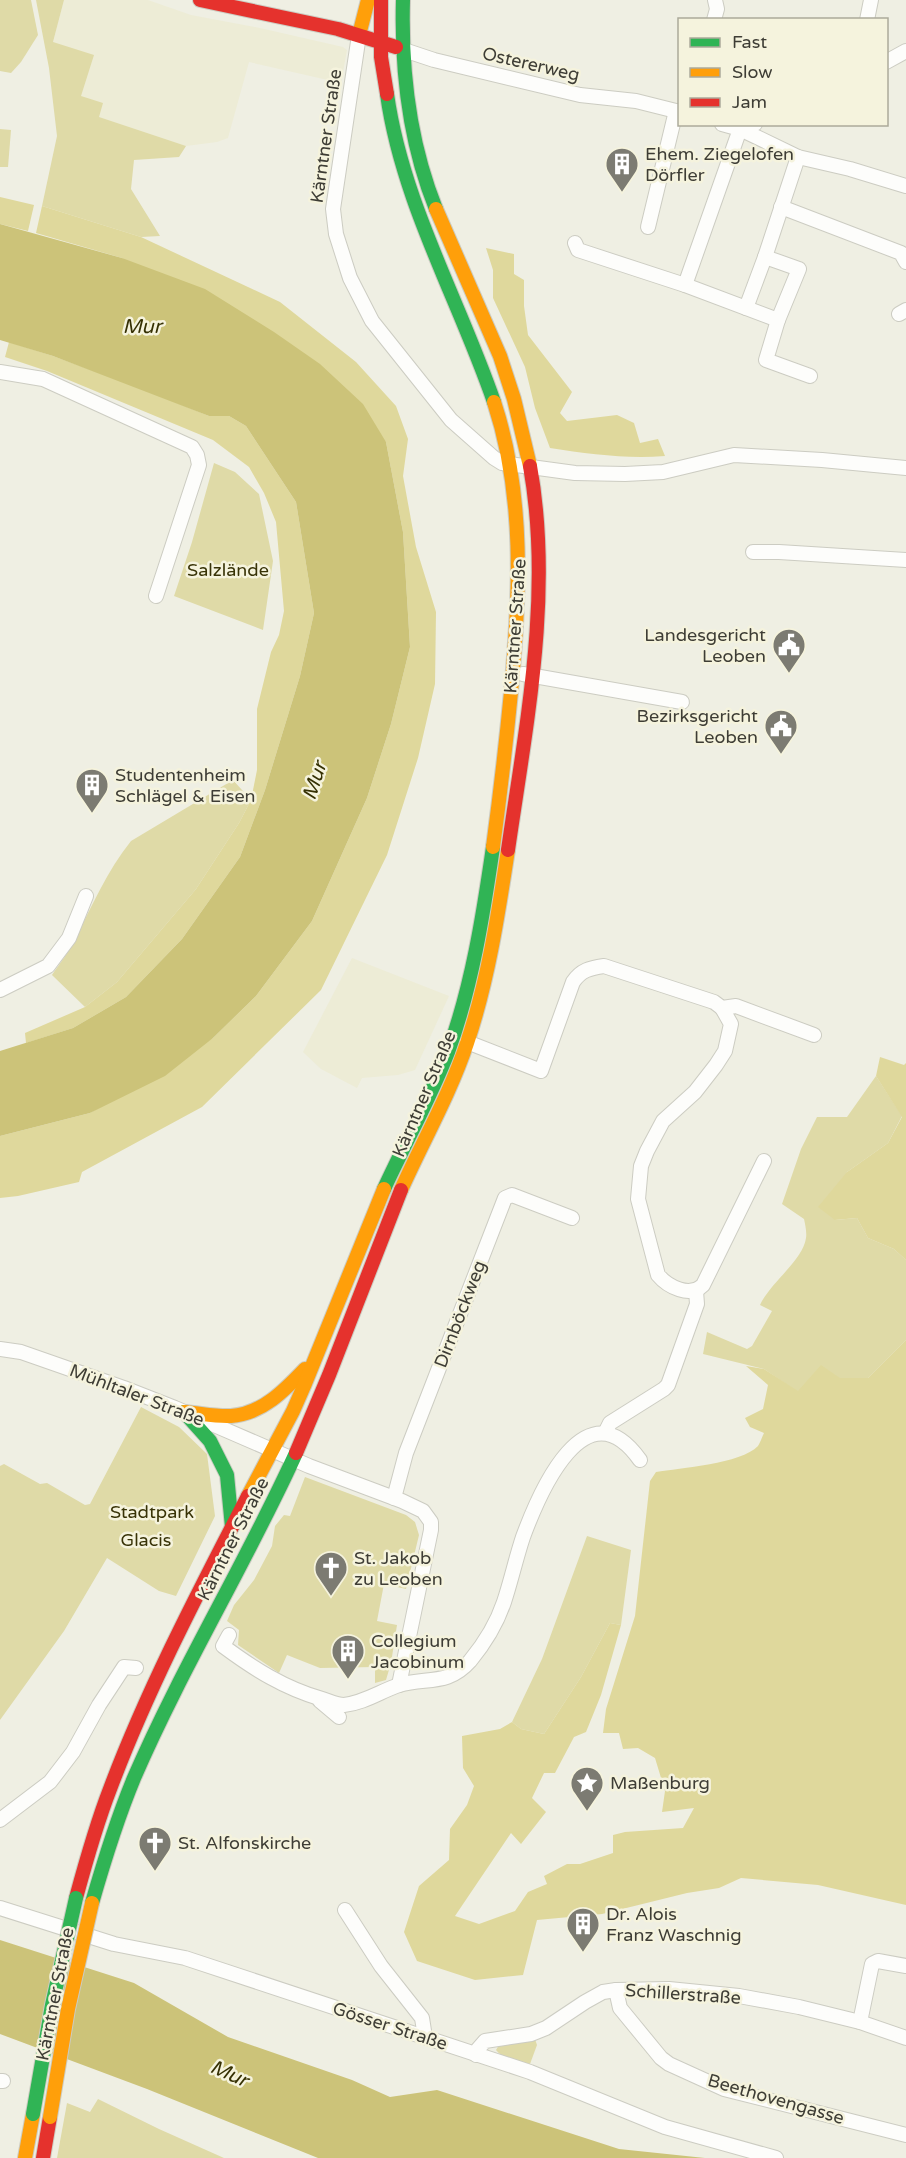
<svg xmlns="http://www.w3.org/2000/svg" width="906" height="2158" viewBox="0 0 906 2158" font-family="'Varela Round',sans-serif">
	<rect width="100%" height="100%" fill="#efefe3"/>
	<!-- built -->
	<g fill="#edecd6">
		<path d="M64,0H148L191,15L260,28L343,47L347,50L341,83L249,62L228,138L217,142L186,146L158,138L98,117L81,96L53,42Z"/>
		<path d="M352,958L449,996L415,1070L398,1075L362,1078L357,1088L321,1069L303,1052Z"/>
	</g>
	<!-- green -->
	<g fill="#dfdaa7">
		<path d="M0,0H31L38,35L21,62L11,73L0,71Z"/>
		<path d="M36,0H64L53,42L94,55L81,96L103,103L99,117L186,146L179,157L134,160L131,189L160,236L141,237L42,206L57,136L49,68Z"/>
		<path d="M0,129L11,130L8,167H0Z"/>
		<path d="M214,463L235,472L259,494L273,561L263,630L174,596L192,542Z"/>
		<path d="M233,780L251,800L239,823L196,889L117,982L85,1007L52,975C60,963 69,952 75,939C92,906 107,871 131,841Z"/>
		<path d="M876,1076L902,1116L888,1143L847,1172L835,1220L857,1218L868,1238L894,1249L906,1260V1340L868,1378H840L798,1392L764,1369L703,1354L707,1332L747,1349L752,1346L772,1311L760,1305C770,1283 803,1260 806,1238C807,1232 805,1224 804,1219L782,1204L801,1149L817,1117H847Z"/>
		<path d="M141,1407L179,1427L207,1454L215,1516L176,1596L159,1591L107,1558L64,1631L0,1720V1466L4,1464L40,1484L47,1483L85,1505L90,1504Z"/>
		<path d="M305,1477L406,1515L415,1522L419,1535L406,1589L384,1584L377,1621L397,1625L391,1663L386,1680L375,1683V1667L320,1668L287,1655L279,1673L238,1645L239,1630L227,1621L234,1605L254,1580L272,1546L275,1526L284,1515L290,1516Z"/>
		<path d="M587,1536L631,1550L621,1625L610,1623L581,1677L544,1734L521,1729L512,1722L542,1659Z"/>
		<path d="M535,2039L537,2045L530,2064C519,2061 503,2060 496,2050L499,2045Z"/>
		<path d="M98,2099L159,2129L224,2158H57L67,2103L90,2112Z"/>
	</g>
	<!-- forest -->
	<g fill="#dfd89c">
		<path d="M0,197L34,205L28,231L0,224Z"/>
		<path d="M42,206L141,237L280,302L356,362L396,406L408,439L403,476L416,547L436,612L435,684L418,758L387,855L321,990L202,1107L82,1172L79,1182L18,1196L0,1198V1136L90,1113L213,1038L256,996L312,921L367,798L391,724L410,647L403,532L386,442L122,258L36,233Z"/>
		<path d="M486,248L514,254V274L524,280V306L528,335L572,392L560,413L567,421L617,415L634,423L640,443L658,439L665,456C626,459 589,454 550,448L535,408L525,367L493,298V270Z"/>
		<path d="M9,342L53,356L140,388L209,416H229L246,426L296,502L314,613L300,676L265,790L240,857L182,939L126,997L73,1028L26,1043L25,1033L85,1007L117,982L196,889L239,823L251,800L257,770V709L271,652L279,635L284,611L276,522L264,493L249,467L213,440L47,371L5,357Z"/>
		<path d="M880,1057L904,1065L906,1063V1260L894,1249L868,1238L857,1218L835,1220L818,1207L847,1172L888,1143L902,1117L876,1076Z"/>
		<path d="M906,1340V1905L818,1885L741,1878L719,1888L687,1893L602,1914L537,1920L523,1975L475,1980L417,1961L404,1932L419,1886L449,1860L450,1829L467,1805L474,1786L463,1768L462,1736L500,1729L512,1722L521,1729L544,1734L581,1677L610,1623L621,1625L601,1695L586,1732L574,1737L555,1773H544L532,1798L546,1812L521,1844L511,1833L455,1916L479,1924L515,1911L528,1892L547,1884L544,1876L567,1864H580L613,1853V1835L625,1832L683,1828L694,1808L662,1812L665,1791L655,1758L638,1748L623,1749L619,1733H603L606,1709L635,1616L650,1481L656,1472C680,1468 741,1464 758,1446C760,1443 762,1437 764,1433L750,1427L745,1418L763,1409L768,1385L746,1366L764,1369L798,1391L821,1365L840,1378H868Z"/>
	</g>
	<!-- water -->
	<g fill="#ccc379">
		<path d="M0,224L122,258L205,289L274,332L320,364L363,404L386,442L403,532L410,647L391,724L367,798L312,921L256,996L213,1038L165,1076L90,1113L0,1136V1051L73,1028L126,997L182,939L240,857L265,790L300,676L314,613L296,502L246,426L229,416H209L53,356L0,340Z"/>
		<path d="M0,1940L134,1983L228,2037L352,2080L390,2097L437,2090L619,2149L705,2158H318L147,2089L0,2034Z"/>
	</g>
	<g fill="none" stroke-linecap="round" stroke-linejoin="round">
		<!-- street casing -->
		<g stroke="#ccccc2" stroke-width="16">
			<g id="street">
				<path d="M714,20L717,9L715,0"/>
				<path d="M867,20L871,0"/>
				<path d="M359,35L333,209L336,234L350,278L372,321L451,420L494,458L502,463L575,473L625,474L663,472L734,455L822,460L906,468"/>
				<path d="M401,49L434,60L580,95L636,101L680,112"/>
				<path d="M886,62L906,51"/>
				<path d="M722,124L740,129L798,157L850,169L906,186"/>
				<path d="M781,207L901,253L906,262"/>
				<path d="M648,227L676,111"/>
				<path d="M575,243L578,250L685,285L778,320L766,360L810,376"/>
				<path d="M685,285L740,129L755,124"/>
				<path d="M746,308L765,257"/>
				<path d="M899,314L906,310"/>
				<path d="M778,320L799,269L765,257L798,157"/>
				<path d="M0,372L43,379L192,447L197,455L199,465L156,596"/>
				<path d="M753,552H779L906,560"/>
				<path d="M523,674L682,702"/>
				<path d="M0,990L48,966L69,938L86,896"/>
				<path d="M722,1008L731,1024L725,1051L716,1065L695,1092L663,1121L647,1151L641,1166L638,1199L658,1275C668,1287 690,1298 703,1285L764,1161"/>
				<path d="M467,1042L541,1071L573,982C581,970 590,968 604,966L714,1002L722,1008L736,1006L814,1035"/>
				<path d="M0,1349L21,1352L124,1388L175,1408L309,1466L402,1501L423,1511L431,1522V1530L399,1685"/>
				<path d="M605,1433L610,1423L664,1389L668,1385L697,1304L696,1291"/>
				<path d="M394,1498L406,1453L505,1198L512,1195L572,1218"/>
				<path d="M229,1635L223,1646C254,1669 284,1688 322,1699C329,1701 337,1705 344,1705C364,1703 381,1691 399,1685C427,1677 448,1686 470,1661C484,1644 497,1623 504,1602C511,1581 516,1558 523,1537C540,1491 586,1384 640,1460"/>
				<path d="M320,1701L339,1717"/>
				<path d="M0,1820L50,1782L73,1752L99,1705L124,1667L136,1668"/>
				<path d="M0,1908L114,1944L185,1958L530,2072L665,2127L776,2158"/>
				<path d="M345,1910L381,1966L422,2018L425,2037"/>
				<path d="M616,1990L620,2008L661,2058L669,2064L724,2089L906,2135"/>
				<path d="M860,2022L872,1964L878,1961L906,1966"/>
				<path d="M476,2055L478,2049L485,2041L531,2034L546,2028L585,2002L603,1992L616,1990L669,1989L739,1996L799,2007L860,2022L906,2038"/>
				<path d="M0,2081H3"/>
			</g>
		</g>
		<!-- fast casing -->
		<g stroke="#ccccc2" stroke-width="16">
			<g id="fast">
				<path d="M403,0C401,71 409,142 436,209"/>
				<path d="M387,94C402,202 459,300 494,402"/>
				<path d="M384,1189C405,1143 430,1099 448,1052C472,986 483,916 493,847"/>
				<path d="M184,1412L210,1441L227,1475L232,1527"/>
				<path d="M92,1903C104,1861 117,1819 134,1778C182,1667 246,1563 296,1453"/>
			</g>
		</g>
		<!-- slow casing -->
		<g stroke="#ccccc2" stroke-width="16">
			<g id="slow">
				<path d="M359,35L368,0"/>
				<path d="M436,209L500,356L514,399L530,466"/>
				<path d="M493,847C500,795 506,744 511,692C520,595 525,496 494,402"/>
				<path d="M401,1190C423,1141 450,1094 467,1043C488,981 498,915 508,850"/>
				<path d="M184,1412C199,1413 216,1417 231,1416C262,1414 285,1390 305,1369"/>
				<path d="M248,1496L293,1411L304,1386L384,1189"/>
				<path d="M25,2158L33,2114"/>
			</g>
		</g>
		<!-- jam casing -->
		<g stroke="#ccccc2" stroke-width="16">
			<g id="jam">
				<path d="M200,0L338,29L396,47"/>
				<path d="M381,0V57L387,94"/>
				<path d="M508,850C526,725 553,593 530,466"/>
				<path d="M296,1453L329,1375L401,1190"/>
				<path d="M76,1898C86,1861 96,1825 110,1789C148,1688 199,1591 248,1496"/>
				<path d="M43,2158L50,2117"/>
			</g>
		</g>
		<!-- street -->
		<use href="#street" stroke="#fdfdfb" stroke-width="14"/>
		<!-- fast -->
		<use href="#fast" stroke="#30b455" stroke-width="14"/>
		<!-- slow -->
		<use href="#slow" stroke="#ff9f0a" stroke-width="14"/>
		<!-- jam -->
		<use href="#jam" stroke="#e5322d" stroke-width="14"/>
		<!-- fast-bridge casing -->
		<g stroke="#ccccc2" stroke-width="16" stroke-linecap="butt">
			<path id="fast-bridge" d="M33,2114L52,2005L76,1898"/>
		</g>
		<!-- slow-bridge casing -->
		<g stroke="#ccccc2" stroke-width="16" stroke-linecap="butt">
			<path id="slow-bridge" d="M50,2117L68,2009L92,1903"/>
		</g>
		<!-- fast-bridge -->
		<use href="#fast-bridge" stroke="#30b455" stroke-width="14"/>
		<!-- slow-bridge -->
		<use href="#slow-bridge" stroke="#ff9f0a" stroke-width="14"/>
	</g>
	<!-- icons -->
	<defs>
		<g id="building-pin" transform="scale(1.725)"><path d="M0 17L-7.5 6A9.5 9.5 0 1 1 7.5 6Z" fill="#7c7b72" stroke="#f5f3dd"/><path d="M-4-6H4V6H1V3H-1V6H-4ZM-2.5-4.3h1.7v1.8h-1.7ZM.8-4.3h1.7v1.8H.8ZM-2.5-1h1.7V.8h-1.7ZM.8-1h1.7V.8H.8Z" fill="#fff"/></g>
		<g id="civic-pin" transform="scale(1.725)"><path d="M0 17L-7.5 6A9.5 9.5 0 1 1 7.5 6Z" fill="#7c7b72" stroke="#f5f3dd"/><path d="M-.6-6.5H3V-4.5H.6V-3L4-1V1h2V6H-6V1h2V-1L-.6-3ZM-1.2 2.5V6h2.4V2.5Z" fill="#fff"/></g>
		<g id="church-pin" transform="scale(1.725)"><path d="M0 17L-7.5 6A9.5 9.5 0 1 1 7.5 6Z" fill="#7c7b72" stroke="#f5f3dd"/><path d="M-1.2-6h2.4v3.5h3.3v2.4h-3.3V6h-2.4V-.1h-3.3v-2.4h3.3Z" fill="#fff"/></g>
		<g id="sight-pin" transform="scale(1.725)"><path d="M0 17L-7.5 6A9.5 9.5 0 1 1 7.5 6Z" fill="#7c7b72" stroke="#f5f3dd"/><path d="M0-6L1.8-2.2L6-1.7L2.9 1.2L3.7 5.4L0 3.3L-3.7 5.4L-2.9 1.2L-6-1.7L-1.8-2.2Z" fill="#fff"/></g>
	</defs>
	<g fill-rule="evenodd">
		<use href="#building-pin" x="622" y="164"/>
		<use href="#civic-pin" x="789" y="645"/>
		<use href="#civic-pin" x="781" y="726"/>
		<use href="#building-pin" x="92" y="785"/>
		<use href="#church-pin" x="331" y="1568"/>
		<use href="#building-pin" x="348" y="1651"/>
		<use href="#sight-pin" x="587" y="1783"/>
		<use href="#church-pin" x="155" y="1843"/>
		<use href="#building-pin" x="583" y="1924"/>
	</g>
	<g text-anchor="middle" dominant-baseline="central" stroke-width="5" stroke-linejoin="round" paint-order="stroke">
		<!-- street labels -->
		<g font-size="18" fill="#3e3d35" stroke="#f5f3dd">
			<text transform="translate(531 64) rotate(13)">Ostererweg</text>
			<text transform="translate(326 136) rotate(-82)">Kärntner Straße</text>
			<text transform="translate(515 626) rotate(-86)">Kärntner Straße</text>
			<text transform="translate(424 1094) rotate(-67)">Kärntner Straße</text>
			<text transform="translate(460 1314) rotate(-69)">Dirnböckweg</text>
			<text transform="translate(137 1395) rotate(21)">Mühltaler Straße</text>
			<text transform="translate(233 1539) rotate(-63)">Kärntner Straße</text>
			<text transform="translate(55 1994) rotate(-79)">Kärntner Straße</text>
			<text transform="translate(683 1994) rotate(4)">Schillerstraße</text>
			<text transform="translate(390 2026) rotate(18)">Gösser Straße</text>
			<text transform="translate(776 2099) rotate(16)">Beethovengasse</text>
		</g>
		<!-- poi labels -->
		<g font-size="18" fill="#3e3d35" stroke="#f5f3dd" text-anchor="start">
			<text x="645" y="154">Ehem. Ziegelofen<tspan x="645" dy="21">Dörfler</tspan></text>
			<text x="766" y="635" text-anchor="end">Landesgericht<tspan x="766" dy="21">Leoben</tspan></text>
			<text x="758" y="716" text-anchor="end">Bezirksgericht<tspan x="758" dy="21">Leoben</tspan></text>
			<text x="115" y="775">Studentenheim<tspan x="115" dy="21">Schlägel &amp; Eisen</tspan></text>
			<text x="354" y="1558">St. Jakob<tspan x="354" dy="21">zu Leoben</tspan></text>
			<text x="371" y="1641">Collegium<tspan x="371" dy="21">Jacobinum</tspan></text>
			<text x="610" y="1783">Maßenburg</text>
			<text x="178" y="1843">St. Alfonskirche</text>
			<text x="606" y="1914">Dr. Alois<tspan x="606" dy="21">Franz Waschnig</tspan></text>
		</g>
		<!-- park labels -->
		<g font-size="18" fill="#383307" stroke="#f5f3dd">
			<text x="228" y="570">Salzlände</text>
			<text x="152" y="1512">Stadtpark</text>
			<text x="146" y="1540">Glacis</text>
		</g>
		<!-- water labels -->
		<g font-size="20" font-style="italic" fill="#363104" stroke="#f5f3dd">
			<text x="142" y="327">Mur</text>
			<text transform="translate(315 781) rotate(-72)">Mur</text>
			<text transform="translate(229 2074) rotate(24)">Mur</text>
		</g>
	</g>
	<!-- legend -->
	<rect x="678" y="18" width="210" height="108" fill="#f5f3dd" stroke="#acaa9a" stroke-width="1.5"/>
	<rect x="690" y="38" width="30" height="9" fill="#30b455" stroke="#acaa9a" stroke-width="1.5"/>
	<text x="732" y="48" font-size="18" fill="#3e3d35">Fast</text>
	<rect x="690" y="68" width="30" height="9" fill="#ff9f0a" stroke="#acaa9a" stroke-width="1.5"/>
	<text x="732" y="78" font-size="18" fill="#3e3d35">Slow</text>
	<rect x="690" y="98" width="30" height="9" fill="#e5322d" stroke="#acaa9a" stroke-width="1.5"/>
	<text x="732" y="108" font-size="18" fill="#3e3d35">Jam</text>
</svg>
